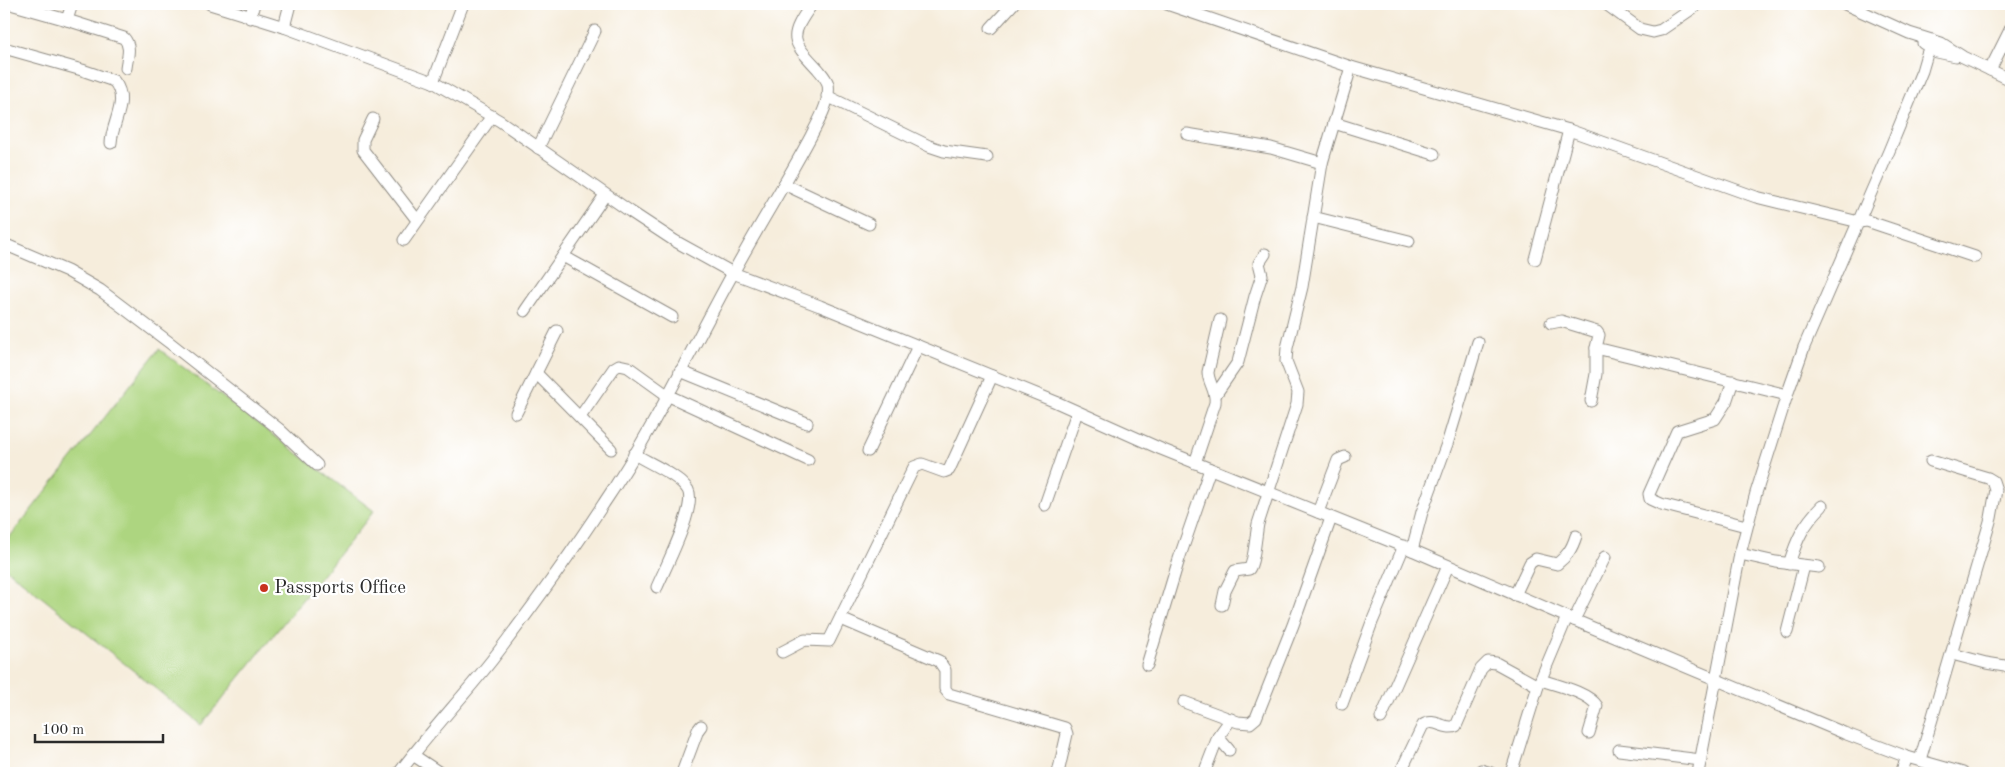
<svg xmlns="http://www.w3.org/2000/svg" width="2015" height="777" viewBox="0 0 2015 777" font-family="'Old Standard TT',serif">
	<rect width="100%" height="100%" fill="#fff"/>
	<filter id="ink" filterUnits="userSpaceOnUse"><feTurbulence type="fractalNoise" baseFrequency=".02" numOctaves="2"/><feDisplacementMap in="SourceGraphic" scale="10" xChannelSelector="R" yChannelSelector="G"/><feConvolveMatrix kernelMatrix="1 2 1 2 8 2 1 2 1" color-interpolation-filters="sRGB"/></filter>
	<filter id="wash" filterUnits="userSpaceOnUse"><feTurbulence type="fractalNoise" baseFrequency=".0096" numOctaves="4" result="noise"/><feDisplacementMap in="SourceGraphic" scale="20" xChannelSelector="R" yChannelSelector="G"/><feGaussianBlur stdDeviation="1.12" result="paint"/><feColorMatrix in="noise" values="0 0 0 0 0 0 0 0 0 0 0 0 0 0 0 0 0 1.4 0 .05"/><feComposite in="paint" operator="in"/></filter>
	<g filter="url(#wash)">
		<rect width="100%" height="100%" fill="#f6eddc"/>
		<!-- pitch -->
		<path fill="#add580" stroke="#6c8056" d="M159,349L374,511L201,725L4,567V544Z"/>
	</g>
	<g filter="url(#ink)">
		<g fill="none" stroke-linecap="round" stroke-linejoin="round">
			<!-- minor casing -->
			<g stroke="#908c84" stroke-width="13">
				<g id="minor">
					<path d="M210,4L284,27L433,82L500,121L631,212L675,241L733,273L820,306L1056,402L1161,449L1412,550L1574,620L1844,733L1907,757L1963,773"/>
					<path d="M1167,4L1351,67L1569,130L1756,197L1859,222L1867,221L1975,257"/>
					<path d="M1606,4L1640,29L1653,32L1661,30L1699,4"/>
					<path d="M1845,4L1909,33L1941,43L1963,57L2011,80"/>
					<path d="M14,5L67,20L72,4"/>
					<path d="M250,18L254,4"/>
					<path d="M67,20L124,38C132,47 127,58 126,68"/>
					<path d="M284,27L290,4"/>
					<path d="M991,28L1013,4"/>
					<path d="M1923,43L1937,52L1956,56"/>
					<path d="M4,48L82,70L114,81C130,101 112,121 111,143"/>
					<path d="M1990,70L2011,28"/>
					<path d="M433,82L463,4"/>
					<path d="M827,96L929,146L944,151L987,157"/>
					<path d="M373,119L363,140V150L417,220"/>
					<path d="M1334,123L1434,154"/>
					<path d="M1187,134L1271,148L1322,163"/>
					<path d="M538,148L595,31"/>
					<path d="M784,184L869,224"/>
					<path d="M1313,217L1409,241"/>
					<path d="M404,240L492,116"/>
					<path d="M4,244L67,271L100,290L170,343L279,429L317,465"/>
					<path d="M563,256L672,317"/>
					<path d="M1535,259L1569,130"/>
					<path d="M525,311L605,195"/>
					<path d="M1551,323L1561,321L1597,332L1599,335L1596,348L1787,395"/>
					<path d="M680,371L807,423"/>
					<path d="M536,373L611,449"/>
					<path d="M1733,381L1726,402L1715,419L1677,431L1649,494L1650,499L1661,504L1746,526"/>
					<path d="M1216,394L1238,362L1255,296L1262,275L1259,263L1265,254"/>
					<path d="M1591,401L1596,374V348"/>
					<path d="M516,413L557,331"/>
					<path d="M580,417L614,368L619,365L628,367L667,395L808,460"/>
					<path d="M868,451L918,346"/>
					<path d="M634,454C649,463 680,476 688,490C697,507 665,568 657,587"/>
					<path d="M1195,463L1215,403C1217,391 1208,383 1208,372L1220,320"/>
					<path d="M1045,505L1077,412"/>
					<path d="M1318,512L1338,460L1345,457"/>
					<path d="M1412,550L1422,512L1448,441L1478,342"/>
					<path d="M1740,554L1776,562L1819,567"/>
					<path d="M1789,564C1797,539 1803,525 1822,506"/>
					<path d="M1515,595L1530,563L1536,559L1557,564C1567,556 1572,549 1576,536"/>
					<path d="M1222,605L1225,591L1235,571L1249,569C1254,563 1256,534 1258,524L1297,404L1298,392L1286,361L1287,348L1302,287L1322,163L1351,67"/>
					<path d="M841,619L939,661L945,670V689L949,694L1065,728L1067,734L1058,773"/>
					<path d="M1574,620L1605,557"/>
					<path d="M1787,632L1804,566"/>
					<path d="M782,652L805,640L829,641L914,467L922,464L944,472L949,470L992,376"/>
					<path d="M1952,654L1986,663L2011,667"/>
					<path d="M1147,665L1179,559L1210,469"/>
					<path d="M1541,680C1556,685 1588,692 1597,706L1589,733"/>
					<path d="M1184,702L1238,722L1250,723L1256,718L1293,625L1331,518"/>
					<path d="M1342,704L1372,622L1404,546"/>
					<path d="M1381,718L1448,566"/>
					<path d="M1229,750L1218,737L1231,719"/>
					<path d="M1619,750L1701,760"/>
					<path d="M413,755L440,773"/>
					<path d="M1920,760L1991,518L1996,490L1993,481L1988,478L1931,461"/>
					<path d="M1206,768L1218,737"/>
					<path d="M399,773C428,734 462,698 492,660C531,609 569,557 604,503C653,431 690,351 732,275C757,228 786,183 811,136C818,122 831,101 828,84C826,78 822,74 818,69C791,40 788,38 812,4"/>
					<path d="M682,773L698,730L701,726"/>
					<path d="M1400,773L1423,725C1435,717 1444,731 1456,726L1481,669L1488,662L1496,663L1538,686L1567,617"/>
					<path d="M1478,773L1481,770L1491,773"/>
					<path d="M1511,773L1538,686"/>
					<path d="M1698,773L1740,554L1756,493L1787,395L1804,347L1889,151L1922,71L1927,54L1933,40"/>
					<path d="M1901,773L1907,757"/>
				</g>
			</g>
			<!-- minor -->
			<use href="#minor" stroke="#fff" stroke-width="11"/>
		</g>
	</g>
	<!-- markers -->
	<circle fill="#c8321e" stroke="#fff" stroke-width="2" cx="264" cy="588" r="5"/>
	<g text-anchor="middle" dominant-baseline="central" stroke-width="4.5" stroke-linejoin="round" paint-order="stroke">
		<!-- poi labels -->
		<g font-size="19" fill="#2b2b2b" stroke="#fff" text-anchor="start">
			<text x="274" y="588">Passports Office</text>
		</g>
	</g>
	<!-- margin -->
	<rect width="2015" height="777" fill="none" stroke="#fff" stroke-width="20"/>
	<!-- scale -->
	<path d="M35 734v8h128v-8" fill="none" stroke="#2b2b2b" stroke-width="2.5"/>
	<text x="42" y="734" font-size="15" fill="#2b2b2b" stroke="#ffffff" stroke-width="4" paint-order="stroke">100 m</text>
</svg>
